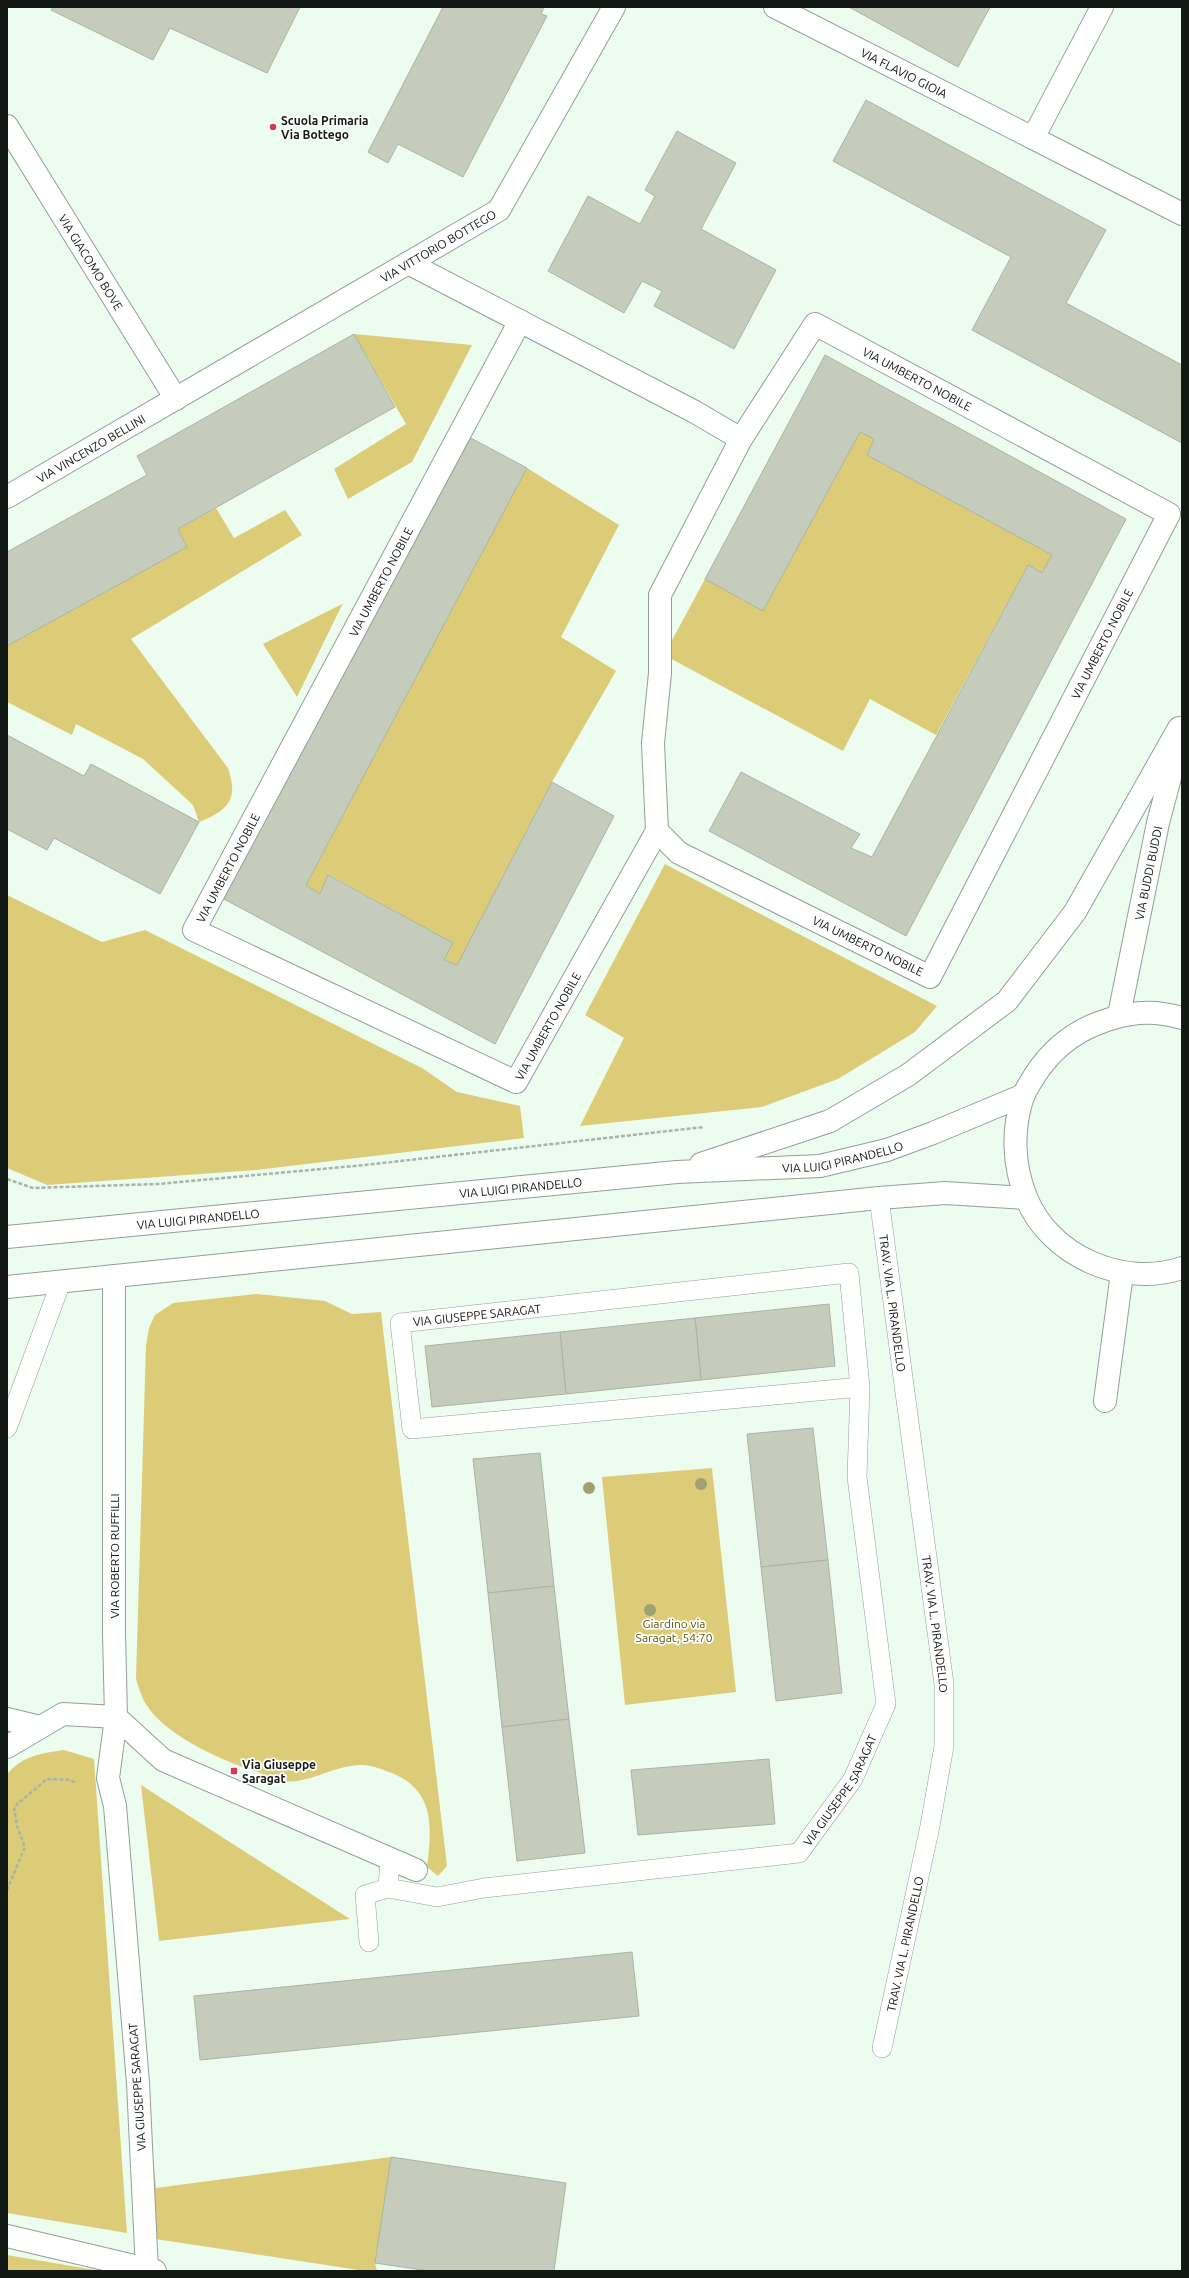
<svg xmlns="http://www.w3.org/2000/svg" width="1189" height="2278" viewBox="0 0 1189 2278" font-family="Ubuntu,sans-serif">
	<rect width="100%" height="100%" fill="#ecfdf0"/>
	<!-- green -->
	<g fill="#dccc78">
		<path d="M354,334L472,345L412,462L348,499L334,469L406,424Z"/>
		<path d="M860,432L874,439L867,455L1052,555L1042,573L1028,565L936,735L870,699L843,751L664,655L705,579L763,611Z"/>
		<path d="M527,468L619,525L561,637L616,671L552,782L457,965L444,960L453,943L329,875L320,894L306,885Z"/>
		<path d="M216,508L234,538L285,510L302,535L131,639L228,768C239,800 228,810 199,822L193,805L143,759L76,724L72,735L7,702V646L187,547L178,529Z"/>
		<path d="M344,603H343L297,697L263,644Z"/>
		<path d="M665,864L937,1006L915,1032L838,1079L762,1107L580,1126L624,1038L585,1015Z"/>
		<path d="M7,895L102,942L145,930L422,1068L457,1092L520,1106L524,1138L256,1170L47,1185L7,1168Z"/>
		<path d="M257,1294L325,1301L352,1314L381,1312L447,1866L438,1876L427,1867C432,1826 435,1789 389,1772C377,1767 364,1763 351,1766C328,1769 307,1784 283,1781C275,1780 266,1775 258,1772C222,1761 160,1734 143,1699C140,1692 138,1685 136,1679L146,1345L149,1328L155,1315L173,1303Z"/>
		<path d="M712,1468L736,1692L625,1705L602,1477Z"/>
		<path d="M64,1750L94,1759L127,2233L7,2213V1775C20,1756 43,1753 64,1750Z"/>
		<path d="M116,1782L156,2188L391,2157L375,2263L377,2271H365L149,2238Z"/>
		<path d="M141,1785L350,1919L159,1941Z"/>
		<path d="M7,2255L101,2271H7Z"/>
	</g>
	<!-- building -->
	<g fill="#c5ccbb" stroke="#abb3a2">
		<path d="M53,7H300L267,73L170,28L153,60L51,10Z"/>
		<path d="M443,7H544L541,14L547,16L463,177L398,144L388,163L368,152Z"/>
		<path d="M849,7H990L958,67Z"/>
		<path d="M866,100L1106,230L1066,303L1182,365V443L972,330L1011,257L833,161Z"/>
		<path d="M677,131L736,163L701,229L776,270L734,349L654,306L662,291L642,281L624,313L548,271L588,196L640,224L655,196L645,190Z"/>
		<path d="M354,334L395,407L178,529L187,547L7,646V552L147,475L137,456Z"/>
		<path d="M825,355L1126,519L906,936L709,831L741,772L860,834L851,848L872,857L1028,565L1042,573L1052,555L867,455L874,439L860,432L763,611L705,579Z"/>
		<path d="M467,436L527,468L306,885L320,894L328,875L453,943L444,960L457,965L552,782L614,816L495,1044L222,898Z"/>
		<path d="M7,735L84,776L91,764L199,822L160,894L54,838L47,850L7,829Z"/>
		<path d="M829,1304L835,1366L701,1380L695,1318Z"/>
		<path d="M695,1318L701,1380L566,1394L560,1332Z"/>
		<path d="M560,1332L566,1394L432,1407L425,1346Z"/>
		<path d="M813,1428L828,1560L761,1567L747,1434Z"/>
		<path d="M540,1453L554,1586L488,1593L473,1459Z"/>
		<path d="M828,1560L842,1693L776,1701L761,1567Z"/>
		<path d="M554,1586L569,1719L502,1727L488,1593Z"/>
		<path d="M569,1719L585,1853L517,1861L502,1727Z"/>
		<path d="M769,1759L775,1824L638,1835L631,1770Z"/>
		<path d="M632,1952L639,2016L200,2060L194,1996Z"/>
		<path d="M391,2157L566,2183L554,2271H429L375,2263Z"/>
	</g>
	<g fill="none" stroke-linecap="round" stroke-linejoin="round">
		<!-- lane casing -->
		<g stroke="#90a094" stroke-width="20">
			<g id="lane">
				<path id="s1" d="M879,1198L944,1684V1746L930,1826L882,2048"/>
				<path d="M7,1428L61,1282"/>
				<path id="s2" d="M388,1888L437,1897L484,1888L799,1853L853,1779L886,1704L857,1477L860,1387L849,1273L400,1323L412,1429L860,1387"/>
				<path d="M369,1942L365,1895L388,1888L390,1858"/>
			</g>
		</g>
		<!-- street casing -->
		<g stroke="#90a094" stroke-width="24">
			<g id="street">
				<path id="s3" d="M775,7L1033,138L1102,7"/>
				<path id="s4" d="M7,126L176,399"/>
				<path d="M1033,138L1182,214"/>
				<path d="M408,263L695,412L741,439"/>
				<path id="s5" d="M520,321L194,930L516,1082L657,831"/>
				<path d="M815,324L1169,514L930,977L679,853L657,831L653,743L660,673V595L741,439Z"/>
				<path id="s6" d="M7,497L499,210L614,7"/>
				<path d="M1105,1401L1122,1273"/>
				<path d="M7,1719L40,1727"/>
				<path d="M7,1747L63,1714L116,1717L114,1633V1276"/>
				<path d="M7,2236L155,2271"/>
				<path d="M147,2271L138,2083L115,1806L108,1778L116,1717L163,1760L416,1870"/>
			</g>
		</g>
		<!-- secondary casing -->
		<g stroke="#90a094" stroke-width="24">
			<g id="secondary">
				<path d="M701,1164L830,1121L908,1075L1007,1001L1075,912L1179,728"/>
				<path id="s7" d="M7,1237L677,1172L820,1166L887,1150L933,1133L1024,1095"/>
				<path d="M7,1287L879,1198L945,1193L1026,1198"/>
			</g>
		</g>
		<!-- primary casing -->
		<g stroke="#90a094" stroke-width="24">
			<g id="primary">
				<path id="s8" d="M1119,1015L1158,823L1182,732"/>
				<path d="M1182,1018C1151,1009 1126,1012 1096,1024C1071,1034 1050,1052 1035,1075C1031,1082 1026,1089 1023,1096C1012,1129 1013,1165 1026,1197C1049,1256 1123,1288 1182,1268"/>
			</g>
		</g>
		<!-- path -->
		<g stroke="#a6b4a9" stroke-width="2.5" stroke-dasharray="4 2" stroke-linecap="butt">
			<path d="M7,1179L33,1188L158,1184L365,1165L704,1127"/>
			<path d="M7,1890L25,1847L17,1826L14,1807L47,1779L70,1780L76,1783"/>
		</g>
		<!-- lane -->
		<use href="#lane" stroke="#fff" stroke-width="19"/>
		<!-- street -->
		<use href="#street" stroke="#fff" stroke-width="22"/>
		<!-- secondary -->
		<use href="#secondary" stroke="#fff" stroke-width="22"/>
		<!-- primary -->
		<use href="#primary" stroke="#fff" stroke-width="22"/>
	</g>
	<!-- trees -->
	<g fill="#a0a172">
		<circle cx="701" cy="1484" r="6"/>
		<circle cx="589" cy="1488" r="6"/>
		<circle cx="650" cy="1610" r="6"/>
	</g>
	<!-- markers -->
	<g fill="#ce3e50" stroke="#fff" stroke-width="1.5">
		<circle cx="273" cy="127" r="4"/>
		<rect x="230" y="1767" width="8" height="8" rx="2"/>
	</g>
	<g text-anchor="middle" dominant-baseline="central" stroke-width="3.5" stroke-linejoin="round" paint-order="stroke">
		<!-- street labels -->
		<g font-size="12" fill="#131914" stroke="#fff">
			<text stroke="none"><textPath href="#s3" startOffset="145">VIA FLAVIO GIOIA</textPath></text>
			<text stroke="none"><textPath href="#s6" startOffset="499">VIA VITTORIO BOTTEGO</textPath></text>
			<text stroke="none"><textPath href="#s4" startOffset="160">VIA GIACOMO BOVE</textPath></text>
			<text transform="translate(917 379) rotate(28)">VIA UMBERTO NOBILE</text>
			<text stroke="none"><textPath href="#s6" startOffset="97">VIA VINCENZO BELLINI</textPath></text>
			<text transform="translate(381 582) rotate(-62)">VIA UMBERTO NOBILE</text>
			<text transform="translate(1102 644) rotate(-63)">VIA UMBERTO NOBILE</text>
			<text transform="translate(228 868) rotate(-62)">VIA UMBERTO NOBILE</text>
			<text stroke="none"><textPath href="#s8" startOffset="145">VIA BUDDI BUDDI</textPath></text>
			<text transform="translate(868 946) rotate(26)">VIA UMBERTO NOBILE</text>
			<text stroke="none"><textPath href="#s5" startOffset="1111">VIA UMBERTO NOBILE</textPath></text>
			<text stroke="none"><textPath href="#s7" startOffset="840">VIA LUIGI PIRANDELLO</textPath></text>
			<text stroke="none"><textPath href="#s7" startOffset="516">VIA LUIGI PIRANDELLO</textPath></text>
			<text stroke="none"><textPath href="#s7" startOffset="192">VIA LUIGI PIRANDELLO</textPath></text>
			<text stroke="none"><textPath href="#s1" startOffset="106">TRAV. VIA L. PIRANDELLO</textPath></text>
			<text transform="translate(477 1315) rotate(-6)">VIA GIUSEPPE SARAGAT</text>
			<text transform="translate(114 1556) rotate(-90)">VIA ROBERTO RUFFILLI</text>
			<text stroke="none"><textPath href="#s1" startOffset="430">TRAV. VIA L. PIRANDELLO</textPath></text>
			<text stroke="none"><textPath href="#s2" startOffset="490">VIA GIUSEPPE SARAGAT</textPath></text>
			<text transform="translate(905 1944) rotate(-78)">TRAV. VIA L. PIRANDELLO</text>
			<text transform="translate(137 2087) rotate(-94)">VIA GIUSEPPE SARAGAT</text>
		</g>
		<!-- poi labels -->
		<g font-size="12" font-weight="bold" fill="#131914" stroke="#fff" text-anchor="start">
			<text x="281" y="120">Scuola Primaria<tspan x="281" dy="14">Via Bottego</tspan></text>
			<text x="242" y="1764">Via Giuseppe<tspan x="242" dy="14">Saragat</tspan></text>
		</g>
		<!-- park labels -->
		<g font-size="12" fill="#61550b" stroke="#fff">
			<text x="674" y="1623">Giardino via<tspan x="674" dy="14">Saragat, 54:70</tspan></text>
		</g>
	</g>
	<!-- border -->
	<rect width="1189" height="2278" fill="none" stroke="#131914" stroke-width="16"/>
</svg>
